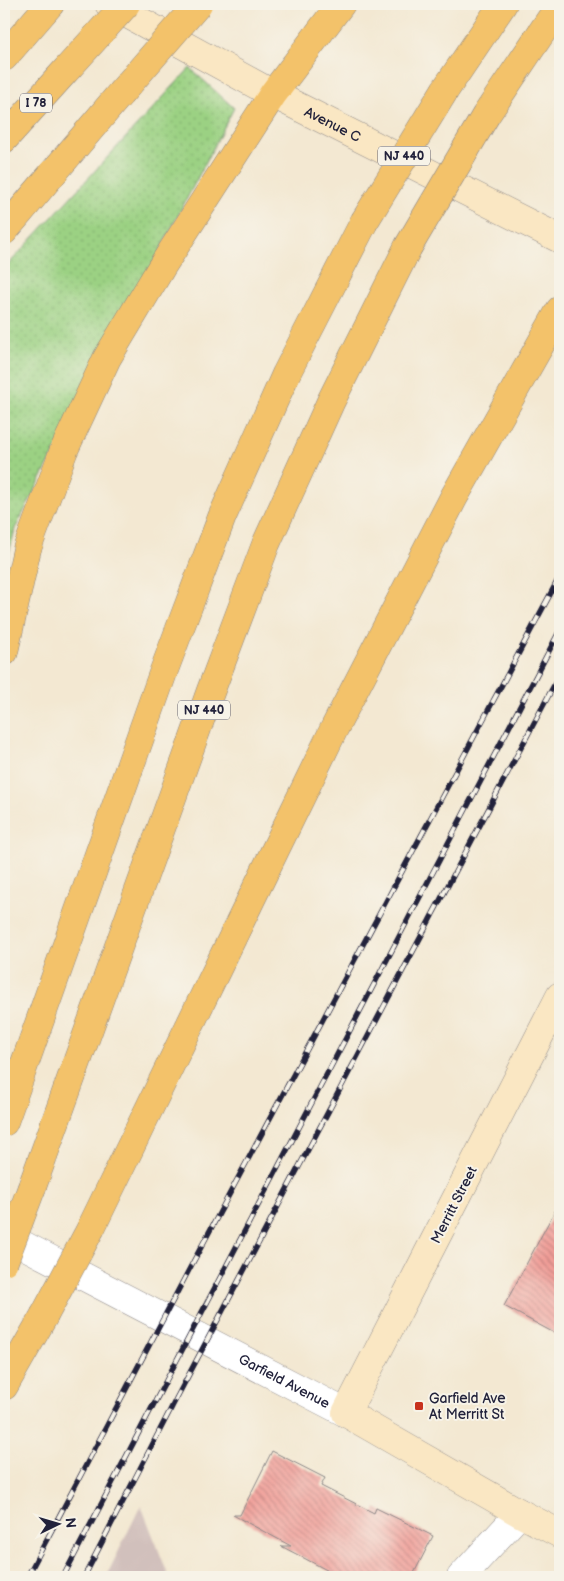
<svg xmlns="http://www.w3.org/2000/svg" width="564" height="1581" viewBox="0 0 564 1581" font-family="'Balsamiq Sans',sans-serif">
	<defs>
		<pattern id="grass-dots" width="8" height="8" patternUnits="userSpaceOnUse" patternTransform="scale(1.25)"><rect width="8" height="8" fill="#9bd183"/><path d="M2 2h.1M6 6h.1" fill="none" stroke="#85b372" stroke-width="1.8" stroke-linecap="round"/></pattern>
		<pattern id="building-back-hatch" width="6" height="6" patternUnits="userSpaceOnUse" patternTransform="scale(1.25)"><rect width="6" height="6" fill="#f19e98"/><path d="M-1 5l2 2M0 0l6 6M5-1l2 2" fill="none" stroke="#c3807d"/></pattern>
	</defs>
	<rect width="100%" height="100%" fill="#f7f3e8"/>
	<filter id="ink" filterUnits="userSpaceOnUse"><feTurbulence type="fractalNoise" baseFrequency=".02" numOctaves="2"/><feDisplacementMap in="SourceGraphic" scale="10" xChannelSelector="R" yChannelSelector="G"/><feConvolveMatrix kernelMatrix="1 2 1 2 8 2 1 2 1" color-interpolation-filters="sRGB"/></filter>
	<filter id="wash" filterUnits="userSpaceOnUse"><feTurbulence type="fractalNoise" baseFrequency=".0096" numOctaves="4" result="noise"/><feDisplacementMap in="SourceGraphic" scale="20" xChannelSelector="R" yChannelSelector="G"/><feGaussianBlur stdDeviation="1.12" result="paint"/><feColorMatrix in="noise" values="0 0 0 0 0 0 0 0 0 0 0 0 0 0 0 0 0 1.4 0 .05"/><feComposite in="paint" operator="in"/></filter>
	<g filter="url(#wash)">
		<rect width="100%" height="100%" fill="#f3e8d2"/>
		<!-- industrial -->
		<path fill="#d1c0bc" d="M141,1505L169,1577H106Z"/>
		<!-- grass -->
		<path fill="url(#grass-dots)" stroke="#5e7a5f" d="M190,68L234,108L15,529L4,574V269Z"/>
		<g id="blocks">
			<!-- building -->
			<g fill="url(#building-back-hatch)">
				<path d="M560,1201V1336L504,1306Z"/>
				<path d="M272,1451L325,1478L321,1486L374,1513L376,1508L433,1536L412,1577H340L281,1546H291L233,1515H240Z"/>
			</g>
		</g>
	</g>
	<g filter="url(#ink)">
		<use href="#blocks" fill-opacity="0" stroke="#8a8586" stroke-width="1"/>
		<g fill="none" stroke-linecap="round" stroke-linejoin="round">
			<!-- minor casing -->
			<g stroke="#8a8586" stroke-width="29">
				<path id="minor" d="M461,1577L520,1513"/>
			</g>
			<!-- tertiary casing -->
			<g stroke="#8a8586" stroke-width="29">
				<g id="tertiary">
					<path id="s1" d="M4,1235L346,1413"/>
				</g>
			</g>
			<!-- secondary casing -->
			<g stroke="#8a8586" stroke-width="29">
				<g id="secondary">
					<path id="s2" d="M109,4L273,94L560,239"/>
					<path d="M560,996L346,1413L520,1513L560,1534"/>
				</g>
			</g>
			<!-- trunk casing -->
			<g stroke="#8a8586" stroke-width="29">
				<g id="trunk">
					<path d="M445,90L503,4"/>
					<path d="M486,115L560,5"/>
					<path d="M4,652L27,549L64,450L107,358L161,268L273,94L341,4"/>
					<path d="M4,1122L163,673L222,517L286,374L364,222"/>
					<path d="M32,1187L211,690L266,544L331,401L408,247"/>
					<path d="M91,1228L335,727L454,497L560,310"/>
					<path d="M4,1386L44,1316"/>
				</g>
			</g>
			<!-- motorway casing -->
			<g stroke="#8a8586" stroke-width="29">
				<g id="motorway">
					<path d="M4,57L50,4"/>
					<path d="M4,139L68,68"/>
					<path d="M4,231L120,94"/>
				</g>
			</g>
			<!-- minor -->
			<use href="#minor" stroke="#fff" stroke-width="28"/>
			<!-- tertiary -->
			<use href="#tertiary" stroke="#fff" stroke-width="28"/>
			<!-- secondary -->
			<use href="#secondary" stroke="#fae7c3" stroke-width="28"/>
			<!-- trunk -->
			<use href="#trunk" stroke="#f3c26a" stroke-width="28"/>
			<!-- motorway -->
			<use href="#motorway" stroke="#f3c26a" stroke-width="28"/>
			<!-- rail casing -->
			<g stroke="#22223b" stroke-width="5.5">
				<g id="rail">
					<path d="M27,1577L191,1266L560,576"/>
					<path d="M63,1577L560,630"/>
					<path d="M84,1577L177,1397L560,674"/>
				</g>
			</g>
			<!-- rail -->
			<use href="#rail" stroke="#f7f3e8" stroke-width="4" stroke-dasharray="11" stroke-linecap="butt"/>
			<!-- trunk-bridge casing -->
			<g stroke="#8a8586" stroke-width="29" stroke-linecap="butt">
				<g id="trunk-bridge">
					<path d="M364,222L445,90"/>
					<path d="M408,247L486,115"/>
					<path d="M4,1261L32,1187"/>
					<path d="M44,1316L91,1228"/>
				</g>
			</g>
			<!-- motorway-bridge casing -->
			<g stroke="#8a8586" stroke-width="29" stroke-linecap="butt">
				<g id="motorway-bridge">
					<path d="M68,68L126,4"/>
					<path d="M120,94L198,4"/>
				</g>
			</g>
			<!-- trunk-bridge -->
			<use href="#trunk-bridge" stroke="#f3c26a" stroke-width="28"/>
			<!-- motorway-bridge -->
			<use href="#motorway-bridge" stroke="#f3c26a" stroke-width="28"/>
		</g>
	</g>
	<!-- markers -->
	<rect fill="#c8321e" stroke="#f7f3e8" stroke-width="2" x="414" y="1401" width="10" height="10" rx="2.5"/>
	<g text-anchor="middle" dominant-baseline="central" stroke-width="4" stroke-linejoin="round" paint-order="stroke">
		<!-- shield labels -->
		<g fill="#f7f3e8" stroke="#62616f" stroke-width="1">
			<rect x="20" y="93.5" width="32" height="19" rx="4"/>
			<rect x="378" y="146.5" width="52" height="19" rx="4"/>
			<rect x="178" y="700.5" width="52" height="19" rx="4"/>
		</g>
		<g font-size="12" font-weight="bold" fill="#22223b">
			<text x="36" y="103">I 78</text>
			<text x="404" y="156">NJ 440</text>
			<text x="204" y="710">NJ 440</text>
		</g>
		<!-- street labels -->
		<g font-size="14" fill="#22223b" stroke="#f7f3e8">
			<text stroke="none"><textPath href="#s2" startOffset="254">Avenue C</textPath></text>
			<text transform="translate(454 1205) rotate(-63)">Merritt Street</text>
			<text stroke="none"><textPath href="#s1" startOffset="316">Garfield Avenue</textPath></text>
		</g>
		<!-- poi labels -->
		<g font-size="14" fill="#22223b" stroke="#f7f3e8" text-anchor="start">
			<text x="429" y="1398">Garfield Ave<tspan x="429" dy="16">At Merritt St</tspan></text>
		</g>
	</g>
	<!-- margin -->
	<rect width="564" height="1581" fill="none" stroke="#f7f3e8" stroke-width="20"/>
	<!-- north arrow -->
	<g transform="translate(58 1524) rotate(85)" stroke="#f7f3e8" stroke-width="4" paint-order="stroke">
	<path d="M0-4L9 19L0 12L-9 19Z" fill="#22223b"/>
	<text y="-8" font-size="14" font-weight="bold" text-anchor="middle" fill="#22223b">N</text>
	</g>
</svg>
